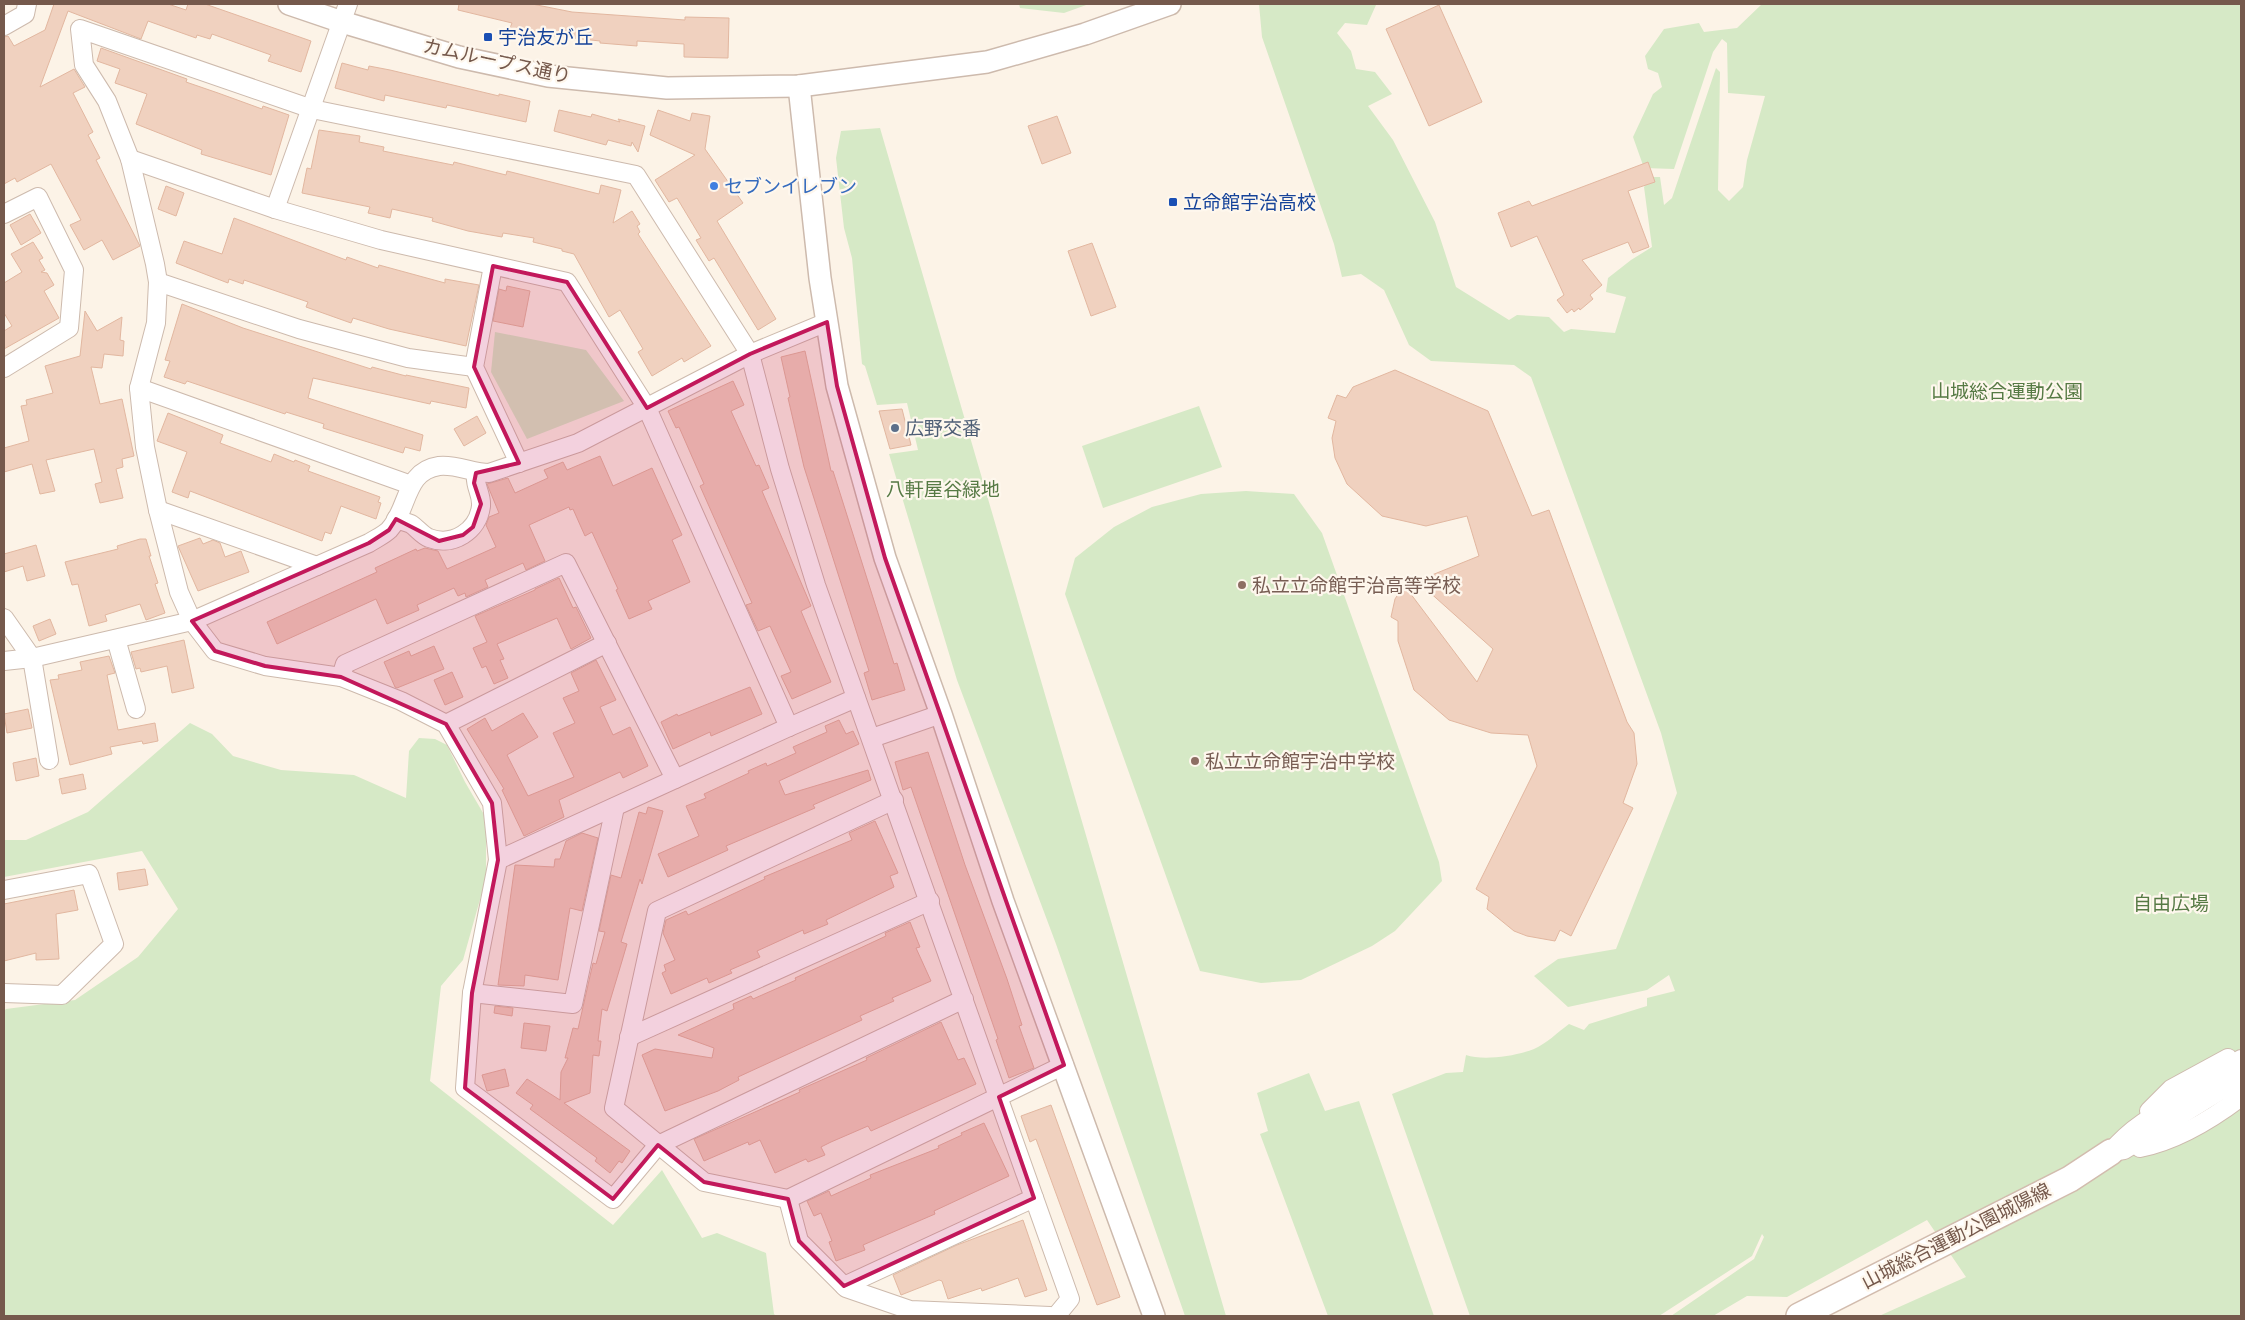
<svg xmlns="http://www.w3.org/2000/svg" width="2245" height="1320" viewBox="0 0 2245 1320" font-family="Figtree,'Noto Sans JP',sans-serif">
	<rect width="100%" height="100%" fill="#fcf3e7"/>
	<!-- green -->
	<g fill="#d6e9c6">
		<path d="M1019,4H1089L1064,13L1020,8Z"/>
		<path d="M1259,4H1374L1376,5L1367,25L1345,23L1337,33L1351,51L1356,69L1375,72L1392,94L1368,106L1393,140L1435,222L1456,287L1509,320L1517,315L1549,317L1564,332L1571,329L1615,333L1626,297L1606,292L1608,278L1631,260L1652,247L1644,187L1651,177H1660L1664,205L1672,198L1716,68L1720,72L1718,190L1729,201L1743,187L1747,160L1765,96L1728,93L1727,43L1722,39L1713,52L1674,169L1644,168L1633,137L1653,94L1662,87L1658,73L1648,69L1645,56L1664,29L1699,23L1704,32L1737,28L1762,4H2241V1316H1879L1966,1277L1927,1220L1787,1297L1747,1296L1713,1316H1671L1754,1259L1764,1237L1762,1234L1752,1256L1659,1316H1470L1392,1094L1446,1073L1463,1072L1466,1055C1483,1061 1517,1056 1534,1049C1546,1044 1558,1032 1569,1024L1584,1030L1589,1024L1647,1006V998L1675,991L1669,975L1647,990L1568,1007L1534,976L1558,959L1616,949L1677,793L1661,733L1531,377L1514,365L1431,361L1409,345L1384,290L1361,274L1342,277L1334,244L1262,37Z"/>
		<path d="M880,128L1226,1316H1185L1056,944L957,680L889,454L918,450L907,403L877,405L865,366L862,364L852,258L844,228L836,158L841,131Z"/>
		<path d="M495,332L586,350L624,401L527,439L491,372Z"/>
		<path d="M1199,406L1222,467L1103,508L1082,446Z"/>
		<path d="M1246,491L1294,494L1322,533L1439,862L1442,881L1395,931L1372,946L1301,980L1261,983L1200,971L1065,594L1075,558L1114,527L1152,507L1201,494Z"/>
		<path d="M190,723L212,734L233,756L281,770L354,775L406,798L409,751L419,738L435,739L447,745L465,782L486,818V878L463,960L441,986L430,1081L613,1225L662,1170L702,1238L717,1233L766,1253L774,1314L776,1316H4V1011L6,1009L75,1000L138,957L178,909L142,851L4,877V840H26L88,812Z"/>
		<path d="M1309,1073L1325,1111L1359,1101L1434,1316H1328L1260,1134L1268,1131L1257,1093Z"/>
	</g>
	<!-- building -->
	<g fill="#f0d1bf" stroke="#e2b7a0">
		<path d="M54,4H168L186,10L188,4H205L311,41L301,72L268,61L271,55L212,34L210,39L197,35L196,38L148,21L141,39L68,11L40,87L74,69L85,87L73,93L93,132L88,135L100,158L96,160L140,246L113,260L102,240L84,250L70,225L81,220L51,164L17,182L15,178L4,184V37L8,36L14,46L45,30Z"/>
		<path d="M459,4H532L572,12L685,20V17L729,18L728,58L684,57V44L637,41V46L600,43V41L547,35L510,28L512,23L458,10Z"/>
		<path d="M1439,5L1482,102L1429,126L1386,29Z"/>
		<path d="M101,48L187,79L186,82L218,93L262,109L263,106L289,115L271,175L201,154L202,150L136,124L147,94L115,83L120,69L97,61Z"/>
		<path d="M342,63L368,70L369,66L390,70L499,96V94L530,101L526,122L447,105L446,108L385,95L384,101L335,88Z"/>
		<path d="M559,110L591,117L592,114L620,122L618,119L645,126L638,152L632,142L631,146L608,140L606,145L554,131Z"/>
		<path d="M658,110L690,121L692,113L710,116L705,149L743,203L717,221L776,319L758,330L714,258L709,261L696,240L701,238L677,198L669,202L655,180L695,155L650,135Z"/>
		<path d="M1057,116L1071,153L1042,164L1028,126Z"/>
		<path d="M319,130L360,136L359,142L384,147L383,151L453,165L454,162L506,175L507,171L599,194L601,185L621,190L613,223L632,211L640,224L637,226L640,232L638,234L711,346L684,362L682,358L652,376L638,352L643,349L620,310L609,317L574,254L562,251V249L533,242L534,238L503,233L502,237L468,231L432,221L433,218L392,209L390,218L368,213L370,207L302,193L307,168L311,169Z"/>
		<path d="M1648,162L1655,182L1628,191L1649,247L1633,253L1628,242L1582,260L1602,285L1590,295L1593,299L1580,310L1579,308L1574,312L1572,309L1567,313L1557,300L1564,295L1537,236L1511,247L1498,213L1529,201L1532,206Z"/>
		<path d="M166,186L184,193L176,216L158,209Z"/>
		<path d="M30,214L41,233L21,245L10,225Z"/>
		<path d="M234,218L346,260L347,257L378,268L379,265L445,283V279L479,285L466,346L389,329L353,318L351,323L306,307L308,302L244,280L243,284L229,279L228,283L176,263L184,241L222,254Z"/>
		<path d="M33,242L43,258L39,260L45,270L41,272L47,273L54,285L44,291L59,318L4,349V331L12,326L4,313V283L22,272L11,254Z"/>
		<path d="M1092,243L1116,307L1091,316L1068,251Z"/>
		<path d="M507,286L530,291L523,327L493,321L499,289L506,291Z"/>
		<path d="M182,304L243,328L371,369L372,367L406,376V375L469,388L466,408L431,401L430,404L313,378L308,398L423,435L420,451L405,447L403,453L323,428L324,424L286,412L285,414L187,381L185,384L164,377L170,361L165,360Z"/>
		<path d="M85,311L97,331L122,317L120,340L124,341L123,356L104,354L102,368L91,367L100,404L122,399L134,456L122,459L123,467L116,469L123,498L100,503L95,484L102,482L94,449L46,460L55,491L40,494L32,464L4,472V448L29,441L21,406L27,405L26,400L53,393L45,366L80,356Z"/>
		<path d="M805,351L831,471H833L894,664L897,663L905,690L872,700L864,673L869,671L804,467L788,398L790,397L781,357Z"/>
		<path d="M1395,370L1488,411L1532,516L1549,510L1627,722L1634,733L1637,764L1623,803L1633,808L1571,936L1560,930L1555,941L1527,936L1514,931L1487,909L1489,897L1476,889L1537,766L1528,735L1491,733L1449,720L1414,690L1398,641V621L1391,617L1395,599L1404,585L1477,682L1493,649L1417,581L1479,556L1467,516L1426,526L1382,516L1347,484L1335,458L1332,438L1336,421L1328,418L1337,395L1346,398L1353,387Z"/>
		<path d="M733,381L744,405L731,411L756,466L759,465L769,488L762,491L811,606L801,611L831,682L792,699L781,676L791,672L770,626L758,631L746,605L752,603L700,486L704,484L679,427L676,428L668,411Z"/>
		<path d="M902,409L911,445L890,449L879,411Z"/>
		<path d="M168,413L223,435L220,443L271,462L274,454L294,462L295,460L310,466L308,471L380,497L378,502L381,503L376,519L341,506L331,534L325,532L322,541L190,491L188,498L172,492L187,452L157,441Z"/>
		<path d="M477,416L486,433L464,446L454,429Z"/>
		<path d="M600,456L613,486L652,468L682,535L672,540L690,582L648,601L652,609L629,619L616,590L618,589L592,532L585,536L573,509L570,510L569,507L529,525L545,561L526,570L523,563L485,580L488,587L466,597L465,593L458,596L454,588L417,605L419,610L387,624L376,599L277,644L267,622L377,572L375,568L416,549L417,551L425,548L438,551L447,569L496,547L486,525L489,517L499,513L487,484L508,478L515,493L548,478L544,470L563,462L567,470Z"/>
		<path d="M200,538L203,544L213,540L220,543L225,557L241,551L249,572L198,591L178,546Z"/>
		<path d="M140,539H146L151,556H149L158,583L155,584L165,613L146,620L140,604L105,615L107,621L89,626L78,584L72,585L65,562L118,549L117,546Z"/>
		<path d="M36,545L45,576L27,581L23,566L4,572V554Z"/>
		<path d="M559,578L573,608L576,607L591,638L571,649L557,618L497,644L504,659L500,660L508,678L494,684L486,666L482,668L473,648L487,642L475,616L535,590V589Z"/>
		<path d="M50,619L56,634L39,641L33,626Z"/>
		<path d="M184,640L194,688L172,693L167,666L141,672L140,668L136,669L131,652Z"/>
		<path d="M434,646L444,669L397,688L395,687L384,662L409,651L411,656Z"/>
		<path d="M109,656L115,673L107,675L118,730L155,723L158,741L143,744L142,741L110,747L112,754L70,765L50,680L59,679L58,675L82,670L80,662Z"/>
		<path d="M596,660L616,700L600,707L613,735L630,727L648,766L623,778L620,772L559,800L564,817L524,836L502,790L504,789L467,729L485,718L492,731L523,713L538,737L507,755L528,796L574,777L553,733L575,723L563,698L579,691L571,673Z"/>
		<path d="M452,672L463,697L445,705L434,680Z"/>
		<path d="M750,687L762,714L711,736L710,732L673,749L661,722L677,714L678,716Z"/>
		<path d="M28,709L32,728L7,733L4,714Z"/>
		<path d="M839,720L846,734L853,731L859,744L779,781L785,795L868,770L871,780L813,805L815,808L726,846L728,850L668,877L658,854L699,836L686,806L706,798L704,794L749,773L748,771L766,763L767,766L796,753L793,747L827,732L825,726Z"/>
		<path d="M928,752L965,865L1007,979L1022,1025L1019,1026L1034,1068L1009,1078L996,1040L998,1039L911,787L903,790L895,762Z"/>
		<path d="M36,758L39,776L16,781L13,763Z"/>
		<path d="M83,774L86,789L62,794L59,779Z"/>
		<path d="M648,807L663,811L642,884L640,879L621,942L627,944L622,961L607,1011L602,1009L598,1041H601L599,1056L593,1055L590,1093L564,1103L630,1151L622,1163L619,1161L610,1173L595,1161L597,1158L530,1109L533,1105L516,1093L527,1079L560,1100L561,1072L568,1058H565L573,1028L578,1029L593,963L596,964L605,932L599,931L611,875L621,878L639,812L646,814Z"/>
		<path d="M875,821L898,873L890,876L894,887L826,920L828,924L804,934L803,930L757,951L760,957L730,970L732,973L709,983L707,978L671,994L662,973L666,971L664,965L675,960L663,933L666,920L686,911L688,915L765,879L764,877L852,840L849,833Z"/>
		<path d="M582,833L598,838L582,911L570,908L558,980L525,975L524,986L498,985L515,865L554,867L555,859H560L566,841Z"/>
		<path d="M145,869L148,885L119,890L117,873Z"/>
		<path d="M74,890L78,910L56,914L59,959L36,960V953L4,961V904Z"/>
		<path d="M910,922L920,947L916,948L931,981L892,998L894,1001L860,1016L862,1020L738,1077L739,1080L718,1091L665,1111L642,1055L655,1049L712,1058L714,1048L678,1035L734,1009L733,1004L751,996L753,999L796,980L795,978L856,950L886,936L885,933Z"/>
		<path d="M495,1006L513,1008L512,1016L494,1013Z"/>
		<path d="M941,1022L958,1060L964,1058L976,1084L871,1131L868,1126L831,1142L821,1147L825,1155L808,1162L806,1159L775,1173L760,1140L749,1145L748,1142L704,1161L694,1139L800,1092L799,1090L867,1060L866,1058Z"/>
		<path d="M524,1023L550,1026L546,1051L521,1048Z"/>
		<path d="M505,1069L509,1086L487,1091L482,1075Z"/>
		<path d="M1051,1105L1120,1297L1097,1305L1036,1139L1030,1142L1021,1116Z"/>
		<path d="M984,1123L1009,1176L934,1211L935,1214L863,1245L865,1250L836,1261L829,1242L832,1241L821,1213L814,1216L807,1201L829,1191L831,1196L871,1178L870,1175L939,1148L938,1146L962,1135L961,1133Z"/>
		<path d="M1023,1220L1047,1290L1025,1297L1018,1278L982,1291L981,1288L948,1299L942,1281L939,1280L901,1295L893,1275L957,1245Z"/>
	</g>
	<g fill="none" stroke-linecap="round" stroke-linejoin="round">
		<!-- minor casing -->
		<g stroke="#cdbaad" stroke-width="20">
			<g id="minor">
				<path d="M4,26L25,14L27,4"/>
				<path d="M130,159L275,209L381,240L567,282L647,408L789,727"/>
				<path d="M275,209L348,4"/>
				<path d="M4,214L38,197L74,270L69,328L4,368"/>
				<path d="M493,266L474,367L519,463"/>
				<path d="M158,282L299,329L408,358L474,367"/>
				<path d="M139,388L411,485"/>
				<path d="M158,510L317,566"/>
				<path d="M396,519C401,521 406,522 411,524C417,528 422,535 429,538C453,547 478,531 481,506C482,493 474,487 476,473"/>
				<path d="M4,618L32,658L49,760"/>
				<path d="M116,639L136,709"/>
				<path d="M4,661L32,658L192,621L369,543C375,539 384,535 389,530C409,509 404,471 439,466C456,464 473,473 489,473L578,443L750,354L827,322"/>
				<path d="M341,677L345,664L566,563L675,779"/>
				<path d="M446,724L607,643"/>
				<path d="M872,738L941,714"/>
				<path d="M894,800L657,911L614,1108L704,1182L788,1199L1064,1065"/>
				<path d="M498,860L789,727L856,698"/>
				<path d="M4,890L89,874L114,944L62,995L4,993"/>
				<path d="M472,993L573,1004L615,807"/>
				<path d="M964,999L658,1145L613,1199L465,1088L472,993L498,860L492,803L446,724L401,701L341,677L265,666L215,651L192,621L179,592L158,510L145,447L139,388L156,323L158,282L155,264L130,159L107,101L84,65L80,29L312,109L636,175L750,354L780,469L816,585L1070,1299L1056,1316"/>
				<path d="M629,1037L930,901"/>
				<path d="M2149,1111L2171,1089L2228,1058"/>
				<path d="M2140,1148C2175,1141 2212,1119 2241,1097"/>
				<path d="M2111,1152C2136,1121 2171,1107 2204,1087C2217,1079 2229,1068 2241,1059"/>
				<path d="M2111,1152L2124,1150L2241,1078"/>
				<path d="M788,1199L799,1241L846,1288L910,1310L1050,1316"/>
				<path d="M844,1286L1034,1198"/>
			</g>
		</g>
		<!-- tertiary casing -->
		<g stroke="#cdbaad" stroke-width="24">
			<g id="tertiary">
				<path d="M289,4L342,22L459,57L548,76L667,88L799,86L987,62L1085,34L1170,4"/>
				<path d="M799,86L820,278L837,386L885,558L941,714L1003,901L1154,1316"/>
			</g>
		</g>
		<!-- secondary casing -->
		<g stroke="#d2bcae" stroke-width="28">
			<path id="secondary" d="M1799,1316L2070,1179L2111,1152"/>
		</g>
		<!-- minor -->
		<use href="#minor" stroke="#fff" stroke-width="18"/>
		<!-- tertiary -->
		<use href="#tertiary" stroke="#fff" stroke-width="21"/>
		<!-- secondary -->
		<use href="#secondary" stroke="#fff" stroke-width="25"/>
	</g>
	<!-- marked area -->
	<path fill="#c2185b" fill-opacity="0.2" stroke="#c2185b" stroke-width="4" stroke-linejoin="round" d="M493,266L567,282L647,408L750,354L827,322L837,386L885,558L1064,1065L999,1097L1034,1198L844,1286L799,1241L788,1199L704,1182L658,1145L613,1199L465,1088L472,993L498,860L492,803L446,724L341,677L265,666L215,651L192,621L369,543L389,530L396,519L439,541L463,535L473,527L481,504L474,483L476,473L519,463L474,367Z"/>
	<!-- markers -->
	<g fill="#1a4fb4" stroke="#fef7ed" stroke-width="2">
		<rect x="483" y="32" width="10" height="10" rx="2.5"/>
		<rect x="1168" y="197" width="10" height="10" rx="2.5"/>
	</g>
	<circle fill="#3f7fe0" stroke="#fef7ed" stroke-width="2" cx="714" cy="186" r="5"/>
	<circle fill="#5c6f8a" stroke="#fef7ed" stroke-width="2" cx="895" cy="428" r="5"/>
	<g fill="#8d6e63" stroke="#fef7ed" stroke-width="2">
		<circle cx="1242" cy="585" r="5"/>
		<circle cx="1195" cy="761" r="5"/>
	</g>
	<g text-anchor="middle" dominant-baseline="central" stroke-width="4.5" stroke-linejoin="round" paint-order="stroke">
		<!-- transit labels -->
		<g font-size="19" fill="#164399" stroke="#fef7ed" text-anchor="start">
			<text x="498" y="37">宇治友が丘</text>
			<text x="1183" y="202">立命館宇治高校</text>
		</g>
		<!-- street labels -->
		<g font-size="19" fill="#75594c" stroke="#fef7ed">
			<text transform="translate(497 61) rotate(12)">カムループス通り</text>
			<text transform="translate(1956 1236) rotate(-27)">山城総合運動公園城陽線</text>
		</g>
		<!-- shop labels -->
		<g font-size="19" fill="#366cbe" stroke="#fef7ed" text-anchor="start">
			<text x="724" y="186">セブンイレブン</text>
		</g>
		<!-- park labels -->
		<g font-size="19" fill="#567a44" stroke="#fef7ed">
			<text x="2007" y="391">山城総合運動公園</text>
			<text x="943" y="489">八軒屋谷緑地</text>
			<text x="2171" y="903">自由広場</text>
		</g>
		<!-- service labels -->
		<g font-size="19" fill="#4e5e75" stroke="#fef7ed" text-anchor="start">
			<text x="905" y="428">広野交番</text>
		</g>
		<!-- education labels -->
		<g font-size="19" fill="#785e54" stroke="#fef7ed" text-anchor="start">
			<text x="1252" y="585">私立立命館宇治高等学校</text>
			<text x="1205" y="761">私立立命館宇治中学校</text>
		</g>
	</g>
	<!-- border -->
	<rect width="2245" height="1320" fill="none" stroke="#75594c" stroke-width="10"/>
</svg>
